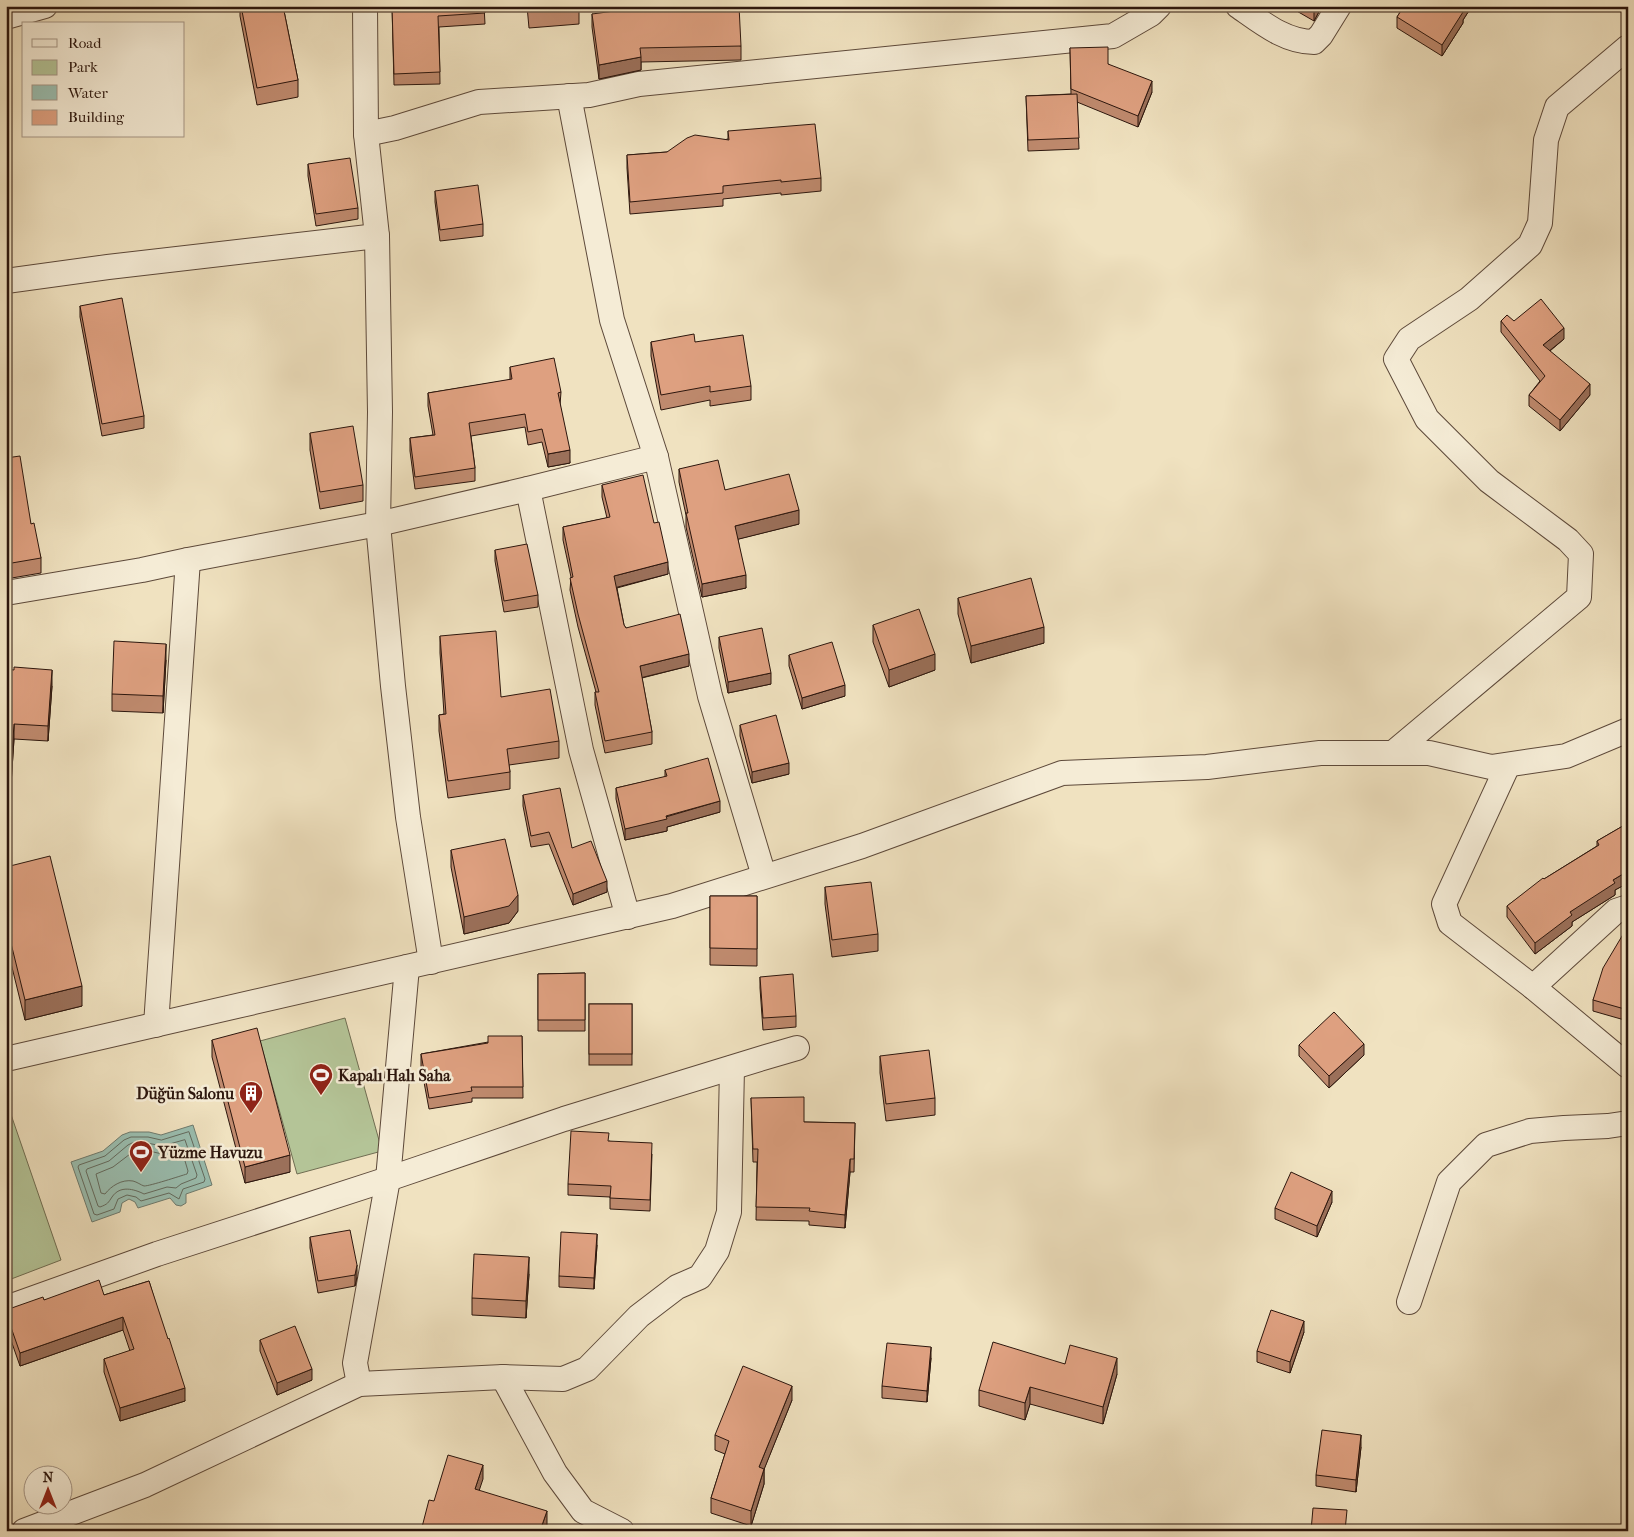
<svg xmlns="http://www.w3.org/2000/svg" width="1634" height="1537" viewBox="0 0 1634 1537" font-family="'IM FELL French Canon',serif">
	<rect width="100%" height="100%" fill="#f0e2c0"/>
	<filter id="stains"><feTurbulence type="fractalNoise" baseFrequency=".004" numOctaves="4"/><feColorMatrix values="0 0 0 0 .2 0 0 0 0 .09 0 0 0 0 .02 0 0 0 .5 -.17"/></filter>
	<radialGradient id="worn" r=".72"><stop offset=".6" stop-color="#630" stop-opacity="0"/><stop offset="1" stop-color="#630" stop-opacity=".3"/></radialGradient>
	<!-- green -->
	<g fill="#b4c497" stroke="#706d52">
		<path d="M345,1018L382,1151L297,1174L260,1041Z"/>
		<path d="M6,1100L61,1260L6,1281Z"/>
	</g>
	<!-- water -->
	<path fill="#9abeb0" stroke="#6e7b6f" d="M193,1125L212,1185L186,1194V1203L181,1206L176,1205L170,1198L138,1208L135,1202L129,1199L122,1203L120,1212L92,1222L71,1162L103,1151L122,1135L130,1132H149L161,1135Z"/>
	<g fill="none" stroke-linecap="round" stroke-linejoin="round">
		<!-- shore -->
		<g stroke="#636a5e" stroke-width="1">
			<path d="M189,1132L205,1179L204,1182L183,1189L179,1199L169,1193L141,1201L136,1197L127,1195L118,1199L114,1209L97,1215L94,1214L78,1167L79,1165L105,1156L124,1140L131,1137H148L161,1140Z"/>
			<path d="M185,1140L197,1175L196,1178L181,1184L176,1188L167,1187L144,1194C134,1189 120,1185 112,1197C108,1203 108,1204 100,1207L98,1206L86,1171L87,1169L109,1161L128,1145L132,1143H147L162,1146Z"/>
			<path d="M179,1149L182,1151L188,1171L187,1174C180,1176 150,1186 144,1186C141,1185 137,1182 133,1181C122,1179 111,1186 105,1194L101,1193L96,1174L113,1167L134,1151L145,1150L162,1154Z"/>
		</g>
		<!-- minor casing -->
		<g stroke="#5d493a" stroke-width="26">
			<g id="minor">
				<path d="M365,6L366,134L377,236L380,412L378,524L393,686L408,817L431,962"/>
				<path d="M1238,6C1261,22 1285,42 1314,42L1321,35L1339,6"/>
				<path d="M6,17L45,6"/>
				<path d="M569,96L612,320L656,457L710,696L764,876"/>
				<path d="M366,134L395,128L479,102L589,95L639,84L1113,36L1151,14L1159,6"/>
				<path d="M6,281L108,267L377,236"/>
				<path d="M528,489L581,750L628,917"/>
				<path d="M6,593L142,570L188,560L378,524L528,489L656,457"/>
				<path d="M1393,753L1579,597L1581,554L1568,540L1489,481L1427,419L1396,359L1409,339L1469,299L1530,245L1540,223L1546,140L1557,107L1628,47"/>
				<path d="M1508,765L1444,904L1450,923L1533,987L1628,1066"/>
				<path d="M1533,987L1616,911L1628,907"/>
				<path d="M156,1025L188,560"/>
				<path d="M6,1059L672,906L862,846L1062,773L1207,767L1320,753H1429L1491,767L1566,756L1628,730"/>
				<path d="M1409,1302L1449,1182L1486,1145L1530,1131L1564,1128L1608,1126L1628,1123"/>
				<path d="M6,1308L157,1254L388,1179L564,1119L766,1057L797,1048"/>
				<path d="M503,1377L555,1473L583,1511L622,1531"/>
				<path d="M359,1384L355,1363L388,1179L407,967"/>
				<path d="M24,1531L145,1485L359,1384L503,1377L563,1379L587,1369L639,1316L677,1287L700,1277L717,1251L729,1212L732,1068"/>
			</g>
		</g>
		<!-- minor -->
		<use href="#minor" stroke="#f5ecd6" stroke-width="24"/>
	</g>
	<!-- wall -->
	<g fill="#bf8a6e" stroke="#2c160d">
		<path d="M240,6H283L298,80V97L257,105L240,16Z"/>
		<path d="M392,6H484L485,24L439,27L440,84L394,85Z"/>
		<path d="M527,6H579V24L529,28Z"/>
		<path d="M1288,6H1322L1314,21Z"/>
		<path d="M1404,6H1472L1463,20V23L1442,56L1397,28V17Z"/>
		<path d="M592,14L741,46V60L641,62V70L599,79L592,27Z"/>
		<path d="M1070,48L1108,64L1152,92L1138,127L1077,102L1079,149L1028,151L1026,96L1071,94Z"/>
		<path d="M728,131L821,178V191L781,195V193L723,199V206L630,214L627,168V155L667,152L728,139Z"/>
		<path d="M1624,148H1628V192L1624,159Z"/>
		<path d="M308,164L358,208V219L316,226L308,176Z"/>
		<path d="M435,191L483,224V236L440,241L435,202Z"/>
		<path d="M80,306L144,416V428L102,436L80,317Z"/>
		<path d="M1501,321L1564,339L1550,351L1590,395L1560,431L1529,406V395L1540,381L1501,332Z"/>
		<path d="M651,342H695L751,386V400L710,406V400L661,410L651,356Z"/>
		<path d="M510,367L561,392L560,405L570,463L548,467L542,442L528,445L525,427L471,436L475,468V481L415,489L410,451V438L433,435L428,406V393L510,380Z"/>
		<path d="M310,433L363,485V501L320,509L310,450Z"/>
		<path d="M6,458L31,524L41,558V573L6,579Z"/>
		<path d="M679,469L725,490L799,524L738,539L746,588L702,597L686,527V515L679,482Z"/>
		<path d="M602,485L654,523L668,574L617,588L624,625L626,628L689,666L642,678L652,732V744L605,753L595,705V692H596L578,627L570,590L571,577L563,540V527L607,518L602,497Z"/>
		<path d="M495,550L538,595V607L504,612L495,561Z"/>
		<path d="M958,598L1044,643L971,663L958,614Z"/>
		<path d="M873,625L935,670L889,687L873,642Z"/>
		<path d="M440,636L501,697L559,741V758L509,765L510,772V789L448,798L439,731V715L444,714L440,653Z"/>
		<path d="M719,637L771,684L728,693L719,648Z"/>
		<path d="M789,655L845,696L802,709L789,666Z"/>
		<path d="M166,660L163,713L112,711V694Z"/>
		<path d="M6,669L52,686L48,741L14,739L10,800H6Z"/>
		<path d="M740,725L789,774L752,783L740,736Z"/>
		<path d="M665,770L720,812L667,827V831L625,840L616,799V788L665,777Z"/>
		<path d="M523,795L572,848L607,892L573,905L549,844L531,847L523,806Z"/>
		<path d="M1628,823V883L1615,890V895L1572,922V926L1535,954L1507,917V906L1544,879L1597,846V841Z"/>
		<path d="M451,850L518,911L509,923L464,934L451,867Z"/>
		<path d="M6,867L82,1006L25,1020L6,943Z"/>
		<path d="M825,887L878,934V951L832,957L825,904Z"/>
		<path d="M710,896H757V966L710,965Z"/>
		<path d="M1628,926V1021L1593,1011V1000Z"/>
		<path d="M585,973V1031H538V974Z"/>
		<path d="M760,977L796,1016V1027L763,1030L760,988Z"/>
		<rect x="589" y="1004" width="43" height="61"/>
		<path d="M522,1036L523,1098H472V1102L429,1109L421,1066V1054Z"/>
		<path d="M212,1040L290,1172L245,1183L212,1057Z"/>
		<path d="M1299,1045L1364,1055L1329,1088L1299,1056Z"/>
		<path d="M880,1056L935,1098V1115L886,1121L880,1073Z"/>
		<path d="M751,1098L804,1122L855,1123L854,1172H850L845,1228L809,1225V1221L756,1220L757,1162H753Z"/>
		<path d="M609,1141L652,1154L650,1211L610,1209V1197L568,1195V1184Z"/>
		<path d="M1332,1202L1317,1237L1275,1219V1208Z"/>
		<path d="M310,1237L357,1277L355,1286L318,1293L310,1248Z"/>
		<path d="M597,1245L594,1289L559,1287V1276Z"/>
		<path d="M529,1274L526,1318L472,1315V1298Z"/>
		<path d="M149,1281L185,1401L120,1421L104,1372V1359L130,1351L123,1330L20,1366L6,1326V1310L44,1300L104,1295Z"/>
		<path d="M1304,1332L1290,1373L1257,1362V1351Z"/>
		<path d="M260,1340L312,1380L277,1395L260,1351Z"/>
		<path d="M931,1358L927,1402L882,1398V1386Z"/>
		<path d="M1065,1364L1117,1374L1103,1424L1030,1404L1025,1420L979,1406V1390Z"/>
		<path d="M792,1400L764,1469V1484L751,1526L711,1513V1498L725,1454L715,1450V1435Z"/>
		<path d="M1361,1447L1356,1492L1316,1486V1475Z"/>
	</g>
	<!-- shaded-wall -->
	<g fill="#9b705a" stroke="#2c160d">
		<path d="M1316,6H1322L1314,21V10Z"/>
		<path d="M1465,6H1472L1463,20V23L1442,56V45Z"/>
		<path d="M641,57V70L599,79V65Z"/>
		<path d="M1152,81V92L1138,127V116Z"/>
		<path d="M1564,328V339L1543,356V345Z"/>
		<path d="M1590,384V395L1560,431V420Z"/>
		<path d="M570,450V463L548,467V454Z"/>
		<path d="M799,510V524L735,540V526Z"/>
		<path d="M668,562V574L614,588V576Z"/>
		<path d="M746,575V588L702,597V584Z"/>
		<path d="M1044,627V643L971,663V646Z"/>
		<path d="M166,644V660L163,713V696Z"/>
		<path d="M689,654V666L640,678V666Z"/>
		<path d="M935,654V670L889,687V670Z"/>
		<path d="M52,670V686L48,741V726Z"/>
		<path d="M771,673V684L728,693V682Z"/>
		<path d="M845,685V696L802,709V698Z"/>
		<path d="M14,724V739L10,800V785Z"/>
		<path d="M789,763V774L752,783V772Z"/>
		<path d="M720,801V812L667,827V831L625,840V829Z"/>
		<path d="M1628,871V883L1615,890V895L1572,922V926L1535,954V943L1570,912L1613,880Z"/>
		<path d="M607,881V892L573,905V894Z"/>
		<path d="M518,895V911L509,923L464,934V917Z"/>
		<path d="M82,986V1006L25,1020V1000Z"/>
		<path d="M1364,1044V1055L1329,1088V1076Z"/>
		<path d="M290,1155V1172L245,1183V1167Z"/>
		<path d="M850,1159V1172L845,1228V1215Z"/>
		<path d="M1332,1191V1202L1317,1237V1226Z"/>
		<path d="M597,1234V1245L594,1289V1278Z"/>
		<path d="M529,1257V1274L526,1318V1301Z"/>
		<path d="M357,1265V1277L355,1286V1275Z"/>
		<path d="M123,1317V1330L20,1366V1353Z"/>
		<path d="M1304,1321V1332L1290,1373V1362Z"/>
		<path d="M931,1347V1358L927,1402V1391Z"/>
		<path d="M1117,1358V1374L1103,1424V1407Z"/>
		<path d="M312,1369V1380L277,1395V1383Z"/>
		<path d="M792,1386V1400L759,1482V1467Z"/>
		<path d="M1030,1387V1404L1025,1420V1403Z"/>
		<path d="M185,1388V1401L120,1421V1408Z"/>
		<path d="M1361,1435V1447L1356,1492V1480Z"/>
		<path d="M483,1465V1479L475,1503V1489Z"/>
		<path d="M764,1469V1484L751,1526V1511Z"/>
		<path d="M547,1511V1525L545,1531H540Z"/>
	</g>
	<!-- building -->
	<g fill="#dea080" stroke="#2c160d">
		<path d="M241,6H283L298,80L257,88Z"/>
		<path d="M392,6H484L485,13L438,16L440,72L394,74Z"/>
		<path d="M529,6H579V7L529,11Z"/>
		<path d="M652,6H739L741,46L640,48L641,57L599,65L592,14Z"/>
		<path d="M1308,6H1316L1314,10Z"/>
		<path d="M1404,6H1465L1462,11L1463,12L1442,45L1397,17Z"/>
		<path d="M1108,47V64L1152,81L1138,116L1071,89L1070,48Z"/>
		<path d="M1077,94L1079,138L1028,140L1026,96Z"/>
		<path d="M815,124L821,178L781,182V180L723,186V193L630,202L627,155L667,152L687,138L695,135L729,140L728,131Z"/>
		<path d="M1624,148H1628V180Z"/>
		<path d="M350,158L358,208L316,214L308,164Z"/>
		<path d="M478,185L483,224L440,230L435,191Z"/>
		<path d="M122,298L144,416L102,424L80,306Z"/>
		<path d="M1541,299L1564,328L1543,345L1590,384L1560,420L1529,395L1545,376L1501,321L1507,315L1514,321Z"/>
		<path d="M694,334L695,342L743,335L751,386L710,392V386L661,395L651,342Z"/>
		<path d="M554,358L561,392L558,393L570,450L548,454L542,429L528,432L525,414L469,423L475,468L415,477L410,438L435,435L428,393L512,379L510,367Z"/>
		<path d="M353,426L363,485L320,492L310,433Z"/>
		<path d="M20,456L31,524L34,523L41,558L6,564V458Z"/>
		<path d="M718,460L725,490L789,474L799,510L735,526L746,575L702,584L686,513H688L679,469Z"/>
		<path d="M643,475L654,523L659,522L668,562L614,576L624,625L626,628L680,614L689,654L640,666L652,732L605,741L595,692H599L578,614L570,578L573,577L563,527L610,517L602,485Z"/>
		<path d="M527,544L538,595L504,601L495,550Z"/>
		<path d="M1031,578L1044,627L971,646L958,598Z"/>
		<path d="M919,609L935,654L889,670L873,625Z"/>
		<path d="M762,628L771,673L728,682L719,637Z"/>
		<path d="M496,631L501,697L550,689L559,741L507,749L510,772L448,781L439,715L446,714L440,636Z"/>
		<path d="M114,641L166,644L163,696L112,694Z"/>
		<path d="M832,642L845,685L802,698L789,655Z"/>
		<path d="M14,667L52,670L48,726L14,724L10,785L6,784V669L14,670Z"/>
		<path d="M776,715L789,763L752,772L740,725Z"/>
		<path d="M708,758L720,801L666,816L667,819L625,829L616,788L667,776L665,770Z"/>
		<path d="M560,788L572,848L591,841L607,881L573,894L549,832L531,836L523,795Z"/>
		<path d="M1628,823V871L1613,880L1615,883L1570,912L1572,915L1535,943L1507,906L1543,878L1544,879L1599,845L1597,841Z"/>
		<path d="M505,839L518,895L509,906L464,917L451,850Z"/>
		<path d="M50,856L82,986L25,1000L6,923V867Z"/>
		<path d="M871,882L878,934L832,940L825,887Z"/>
		<path d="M710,896H757V949L710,948Z"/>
		<path d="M1628,926V1010L1593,1000L1603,968Z"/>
		<path d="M585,973V1020H538V974Z"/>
		<path d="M793,974L796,1016L763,1018L760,977Z"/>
		<rect x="589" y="1004" width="43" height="50"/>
		<path d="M1334,1012L1364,1044L1329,1076L1299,1045Z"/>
		<path d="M257,1028L290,1155L245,1167L212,1040Z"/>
		<path d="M488,1036H522L523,1087H471L472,1091L429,1098L421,1054L488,1043Z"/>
		<path d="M929,1050L935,1098L886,1104L880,1056Z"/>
		<path d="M804,1097V1122L855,1123L854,1159H850L845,1215L809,1211L810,1208L756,1207L758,1149H753L751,1098Z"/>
		<path d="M571,1131L609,1133L608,1141L652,1143L650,1200L610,1198L611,1186L568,1184Z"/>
		<path d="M1291,1172L1332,1191L1317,1226L1275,1208Z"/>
		<path d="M350,1230L357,1265L355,1275L318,1281L310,1237Z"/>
		<path d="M561,1232L597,1234L594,1278L559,1276Z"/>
		<path d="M474,1254L529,1257L526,1301L472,1298Z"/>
		<path d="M99,1280L104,1295L149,1281L168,1339L169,1338L185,1388L120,1408L104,1359L134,1349L123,1317L20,1353L6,1313V1310L43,1297L44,1300Z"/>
		<path d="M1271,1310L1304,1321L1290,1362L1257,1351Z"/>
		<path d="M295,1326L312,1369L277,1383L260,1340Z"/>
		<path d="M993,1342L1065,1364L1070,1345L1117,1358L1103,1407L1030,1387L1025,1403L979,1390Z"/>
		<path d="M887,1343L931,1347L927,1391L882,1386Z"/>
		<path d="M743,1366L792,1386L759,1467L764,1469L751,1511L711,1498L729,1441L715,1435Z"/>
		<path d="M1322,1430L1361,1435L1356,1480L1316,1475Z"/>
		<path d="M448,1455L483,1465L475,1489L547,1511L540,1531H421L429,1500L434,1501Z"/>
		<path d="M1313,1508L1347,1510L1345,1531H1311Z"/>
	</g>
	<!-- icons -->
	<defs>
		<g id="stadium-pin" transform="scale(1.25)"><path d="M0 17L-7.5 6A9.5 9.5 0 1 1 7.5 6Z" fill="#8f2418" stroke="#f5ecd6"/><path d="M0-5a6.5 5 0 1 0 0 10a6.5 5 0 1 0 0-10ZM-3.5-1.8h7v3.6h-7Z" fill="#fff"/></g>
		<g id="building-pin" transform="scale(1.25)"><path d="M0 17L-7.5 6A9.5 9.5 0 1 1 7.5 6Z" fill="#8f2418" stroke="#f5ecd6"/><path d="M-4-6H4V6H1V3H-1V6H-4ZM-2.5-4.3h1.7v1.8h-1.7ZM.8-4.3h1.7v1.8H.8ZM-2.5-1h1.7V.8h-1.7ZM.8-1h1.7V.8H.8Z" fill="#fff"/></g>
	</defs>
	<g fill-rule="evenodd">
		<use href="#stadium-pin" x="321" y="1075"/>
		<use href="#building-pin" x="251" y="1093"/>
		<use href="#stadium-pin" x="141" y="1152"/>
	</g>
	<g text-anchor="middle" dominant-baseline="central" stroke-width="5" stroke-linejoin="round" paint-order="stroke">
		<!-- poi labels -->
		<g font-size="16" font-weight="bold" fill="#2c160d" stroke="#f5ecd6" text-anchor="start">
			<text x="338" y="1075">Kapalı Halı Saha</text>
			<text x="234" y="1093" text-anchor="end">Düğün Salonu</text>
			<text x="158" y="1152">Yüzme Havuzu</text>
		</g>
	</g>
	<!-- margin -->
	<rect width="1634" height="1537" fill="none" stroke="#f0e2c0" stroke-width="25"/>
	<rect x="8" y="8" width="1619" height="1522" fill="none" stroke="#2c160d" stroke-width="2.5"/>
	<rect x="12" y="12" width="1609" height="1512" fill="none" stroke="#2c160d"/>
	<!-- legend -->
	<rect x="22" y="22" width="162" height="115" fill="#f5ecd6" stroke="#a59686"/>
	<rect x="32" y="39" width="25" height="8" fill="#f5ecd6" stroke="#a59686"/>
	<text x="68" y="48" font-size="15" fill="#2c160d">Road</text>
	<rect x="32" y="60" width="25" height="15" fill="#b4c497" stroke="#a59686"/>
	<text x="68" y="72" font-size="15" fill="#2c160d">Park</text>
	<rect x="32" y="85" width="25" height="15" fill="#9abeb0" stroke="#a59686"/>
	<text x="68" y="98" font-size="15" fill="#2c160d">Water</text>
	<rect x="32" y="110" width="25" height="15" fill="#dea080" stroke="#a59686"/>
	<text x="68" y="122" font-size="15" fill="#2c160d">Building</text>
	<!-- north arrow -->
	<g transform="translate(48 1490)"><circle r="24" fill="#f5ecd6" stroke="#a59686"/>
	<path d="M0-4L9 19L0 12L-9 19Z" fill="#8f2418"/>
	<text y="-8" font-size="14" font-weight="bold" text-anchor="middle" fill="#2c160d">N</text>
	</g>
	<rect width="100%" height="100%" filter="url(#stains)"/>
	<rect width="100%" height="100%" fill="url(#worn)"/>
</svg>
